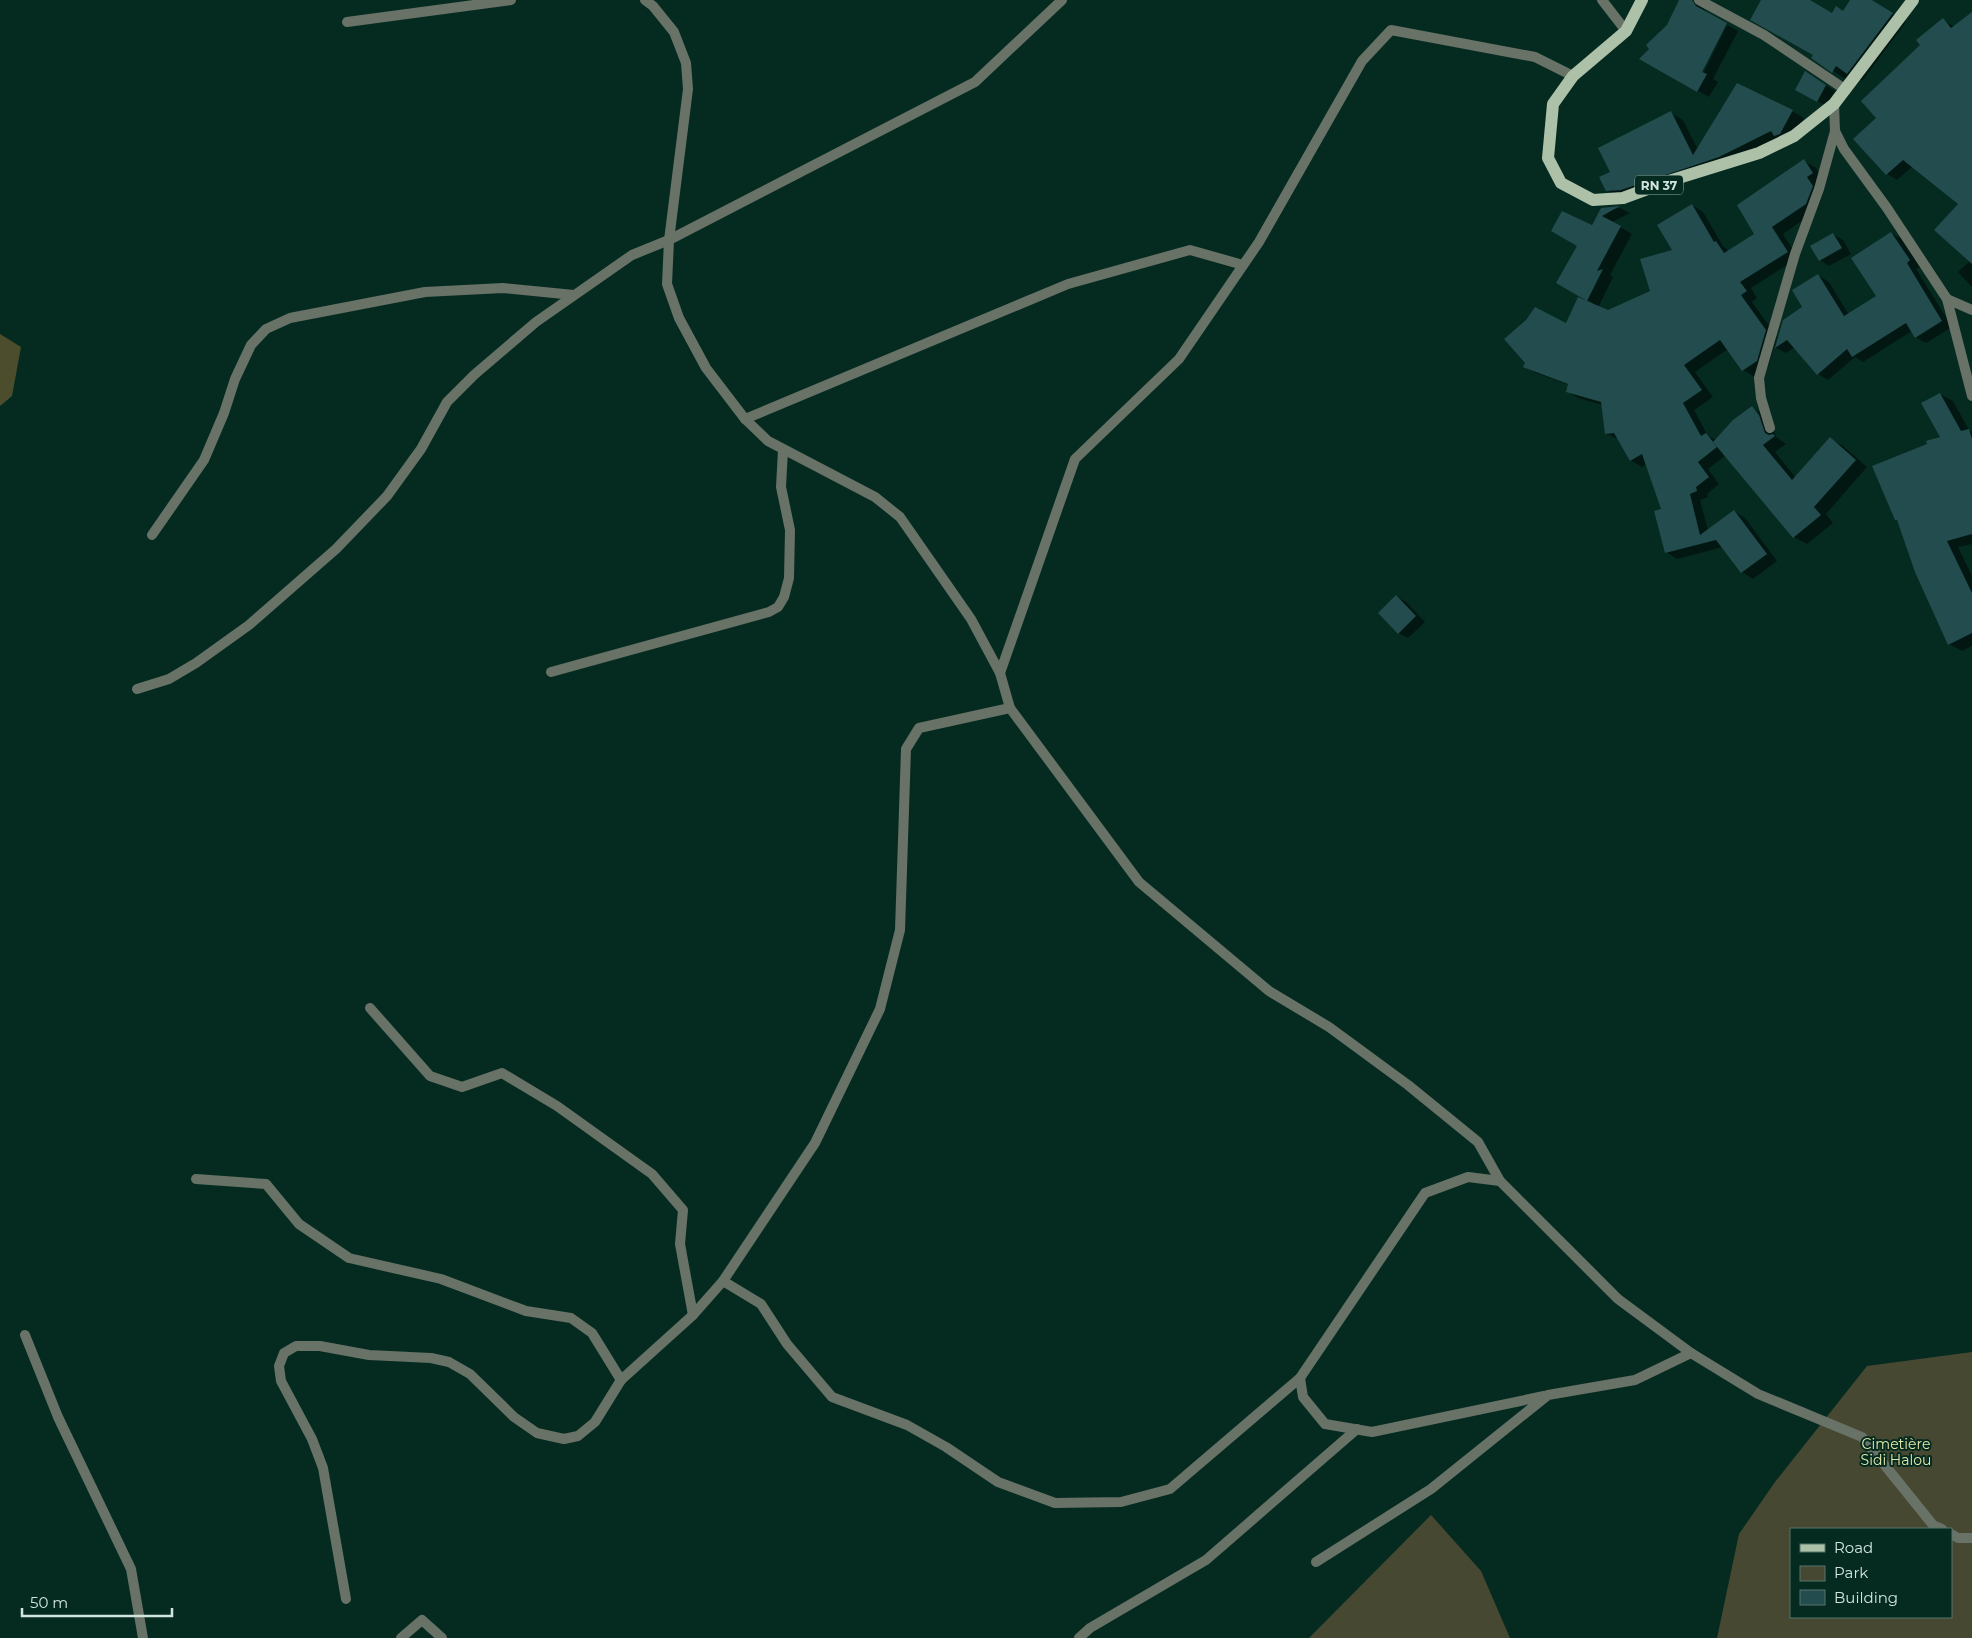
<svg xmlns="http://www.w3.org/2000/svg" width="1972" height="1638" viewBox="0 0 1972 1638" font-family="Montserrat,sans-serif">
	<rect width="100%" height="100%" fill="#052b21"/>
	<!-- green -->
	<g fill="#474831" fill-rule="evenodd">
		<path d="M1972,1352V1638H1717L1739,1534L1775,1482L1867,1366ZM1791,1529H1951V1617H1791Z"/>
		<path d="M1431,1515L1481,1571L1510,1638H1309Z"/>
	</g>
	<!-- forest -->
	<path fill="#4b4d2c" d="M0,334L21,347L12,396L0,406Z"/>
	<!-- shadow -->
	<g fill="#0007">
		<path d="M1681,0L1692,1L1704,9L1707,14L1698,77L1701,78L1727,25L1738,31L1713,79L1718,82L1709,97L1641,59L1668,26Z"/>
		<path d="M1762,0H1808L1833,14L1844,12L1851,0H1872L1906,22L1862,81L1850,74L1847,80L1813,58L1814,55Z"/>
		<path d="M1972,14V287L1958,272L1970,261L1960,204L1913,166L1897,180L1887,174L1878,118L1922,45L1943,20L1955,27Z"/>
		<path d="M1815,78L1835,91L1827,106L1806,95Z"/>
		<path d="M1792,111L1804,118L1792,140L1619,197L1607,190L1611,172L1671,113L1683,120L1698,150Z"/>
		<path d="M1804,161L1815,167L1824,180L1817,184L1823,193L1817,210L1783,234L1798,258L1751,288L1757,298L1752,302L1777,337L1768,367L1755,377L1743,370L1728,349L1695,372L1713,397L1694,410L1708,436L1716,440L1752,408L1765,415L1771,423L1776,437L1786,444L1775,452L1796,478L1830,439L1843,446L1867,467L1826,514L1833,523L1807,544L1794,537L1726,455L1708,469L1719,484L1707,494L1708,497L1700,500L1708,530L1734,511L1745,518L1777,561L1753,579L1742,572L1723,547L1677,559L1666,552L1662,510L1647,464L1642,467L1630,460L1620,440L1607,434L1603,405L1578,398L1567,391L1569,385L1536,373L1525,366L1526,362L1567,324L1593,303L1557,282L1601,209L1620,208L1630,213L1612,222L1632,234L1610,275L1613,277L1598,308L1608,312L1651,292L1673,251L1692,205L1703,212L1723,246L1729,251L1755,234Z"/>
		<path d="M1891,233L1902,239L1920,267L1916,269L1952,327L1926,343L1915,337L1912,331L1863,362L1855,357L1828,380L1818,374L1795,347L1786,353L1776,348L1784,320L1804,308L1818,275L1829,282L1849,315L1878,297Z"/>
		<path d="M1833,234L1843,240L1851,254L1829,266L1820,260Z"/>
		<path d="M1940,394L1953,401L1969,430L1972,432V544L1958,547L1972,576V646L1962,651L1949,644L1899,521L1896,520L1942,438Z"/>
		<path d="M1396,596L1406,602L1425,622L1408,638L1398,633Z"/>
	</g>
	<!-- building -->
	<g fill="#224c4e">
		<path d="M1679,0H1692L1696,6L1727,23L1702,72L1707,74L1697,92L1639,59L1649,49L1646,45L1667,25Z"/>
		<path d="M1761,0H1810L1832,13L1836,6L1843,11L1850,0H1872L1893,13L1847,74L1836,66L1832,73L1811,58L1813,55L1750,20Z"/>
		<path d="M1972,12V264L1934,230L1958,204L1903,160L1886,175L1853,139L1876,118L1861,101L1920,45L1916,40L1943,18L1951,28Z"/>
		<path d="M1805,71L1826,85L1817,102L1795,90Z"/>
		<path d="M1737,83L1793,110L1780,134L1774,136L1771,131L1719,157L1621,190L1606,191L1599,177L1610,172L1598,148L1671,111L1693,155Z"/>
		<path d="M1804,159L1813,173L1807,177L1813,186L1806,204L1772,227L1788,252L1740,282L1747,291L1741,295L1766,330L1757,361L1742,371L1720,340L1684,365L1702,390L1683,403L1701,436L1706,433L1717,447L1698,462L1709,477L1696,487L1697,491L1690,494L1700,535L1734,510L1767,554L1741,573L1716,540L1665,553L1654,511L1661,509L1642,454L1630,461L1614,433L1605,434L1601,402L1566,392L1568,384L1523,367L1525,363L1504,339L1526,320L1535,307L1566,323L1578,297L1587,301L1556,283L1577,246L1551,231L1562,211L1592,225L1601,208L1620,206L1602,216L1621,226L1597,271L1603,269L1587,301L1608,310L1650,291L1640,259L1672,250L1657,225L1692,204L1714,242L1716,241L1724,253L1754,234L1737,205Z"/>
		<path d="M1891,232L1910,260L1907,263L1942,321L1915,338L1906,323L1852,357L1847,349L1817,375L1787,340L1775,348L1783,320L1802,307L1792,290L1818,274L1844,316L1876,296L1851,258Z"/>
		<path d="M1833,233L1842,248L1819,261L1810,246Z"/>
		<path d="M1940,393L1961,431L1969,429L1972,439V534L1947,541L1972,593V633L1948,645L1915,572L1897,520H1895L1872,466L1927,444L1926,441L1940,437L1921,403Z"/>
		<path d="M1752,406L1759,415L1765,433L1769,435L1773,434L1775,436L1763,445L1792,480L1830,437L1856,460L1814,507L1821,515L1793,538L1713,442L1733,420Z"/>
		<path d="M1396,595L1416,616L1398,634L1378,613Z"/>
	</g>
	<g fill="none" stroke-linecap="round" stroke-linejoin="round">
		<!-- street -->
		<g stroke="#687267" stroke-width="10">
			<path d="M645,0L653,6L674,32L686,63L688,89L669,240L667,284L679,318L706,368L745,419L768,441L875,497L900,517L971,619L1000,673L1010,708L1139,882L1269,991L1329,1027L1408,1085L1478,1142L1500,1181L1618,1299L1691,1353L1758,1394L1862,1437L1933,1525L1942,1529"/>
			<path d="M1602,0L1626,31"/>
			<path d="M1699,0L1764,35L1846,90"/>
			<path d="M347,22L511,0"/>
			<path d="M1834,104L1835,131L1844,149L1887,208L1947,299L1972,396"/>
			<path d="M1947,299L1972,310"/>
			<path d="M745,419L1068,284L1190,250L1243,265"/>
			<path d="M1770,428L1761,398L1759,378L1795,254L1819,189L1835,131"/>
			<path d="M152,535L204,460L224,413L235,379L251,345L266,329L290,318L425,292L503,288L574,295"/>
			<path d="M551,672L769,612L778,607L784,597L789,578L790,530L781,487L783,450"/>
			<path d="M1000,673L1075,459L1179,359L1259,242L1362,61L1391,30L1535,57L1573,76"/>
			<path d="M137,689L169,679L196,663L249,625L336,549L387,496L421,449L447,402L474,375L536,322L632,255L669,240L975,82L1062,0"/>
			<path d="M370,1008L430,1076L462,1087L502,1073L557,1106L652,1174L683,1210L680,1244L693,1315"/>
			<path d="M196,1179L266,1184L299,1224L349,1258L441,1279L526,1311L571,1318L592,1333L621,1380L693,1315L723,1281L815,1143L880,1009L900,930L906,749L919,728L1010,708"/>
			<path d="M723,1281L761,1304L787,1344L832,1397L907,1425L946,1447L998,1482L1055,1503L1121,1502L1170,1489L1300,1378L1425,1193L1468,1177L1500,1181"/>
			<path d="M25,1335L58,1417L131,1569L143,1638"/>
			<path d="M1300,1378L1303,1397L1325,1424L1372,1432L1544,1396"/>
			<path d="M1951,1534L1958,1538H1972"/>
			<path d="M1316,1562L1431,1489L1548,1395L1635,1380L1691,1353"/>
			<path d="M346,1599L323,1468L312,1439L281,1381L279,1366L284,1353L296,1346H320L369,1355L431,1358L449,1362L470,1374L514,1417L537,1433L564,1439L578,1436L595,1422L621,1380"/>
			<path d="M401,1638L422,1620L442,1638"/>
			<path d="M1079,1638L1090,1628L1206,1560L1357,1429"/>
		</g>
		<!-- primary -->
		<path stroke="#adc1a9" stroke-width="12" d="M1642,0L1626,31L1573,76L1553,104L1548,158L1561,183L1593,200L1623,198L1672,180L1759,153L1794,136L1834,104L1913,0"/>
	</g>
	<g text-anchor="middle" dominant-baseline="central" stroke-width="4" stroke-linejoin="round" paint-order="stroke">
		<!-- shield labels -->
		<rect fill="#052b21" stroke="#94ada5" stroke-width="1" x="1635" y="175.5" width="48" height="19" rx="4"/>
		<g font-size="12" font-weight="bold" fill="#d1e5dd">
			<text x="1659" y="185">RN 37</text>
		</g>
		<!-- park labels -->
		<g font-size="14" fill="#e4e8aa" stroke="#052b21">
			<text x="1896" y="1444">Cimetière<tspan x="1896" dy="16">Sidi Halou</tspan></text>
		</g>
	</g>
	<!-- legend -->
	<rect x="1790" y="1528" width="162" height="90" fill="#052b21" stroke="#57756c"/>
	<rect x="1800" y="1544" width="25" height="8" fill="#adc1a9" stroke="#57756c"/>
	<text x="1834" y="1553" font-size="15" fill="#d1e5dd">Road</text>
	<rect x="1800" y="1566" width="25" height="15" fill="#474831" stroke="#57756c"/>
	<text x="1834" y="1578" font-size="15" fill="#d1e5dd">Park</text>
	<rect x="1800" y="1590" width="25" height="15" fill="#224c4e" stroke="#57756c"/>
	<text x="1834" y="1603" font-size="15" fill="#d1e5dd">Building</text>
	<!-- scale -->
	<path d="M22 1608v8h150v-8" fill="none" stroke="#d1e5dd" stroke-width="2.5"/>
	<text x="30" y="1608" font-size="15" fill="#d1e5dd" stroke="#052b21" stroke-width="4" paint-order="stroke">50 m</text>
</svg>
